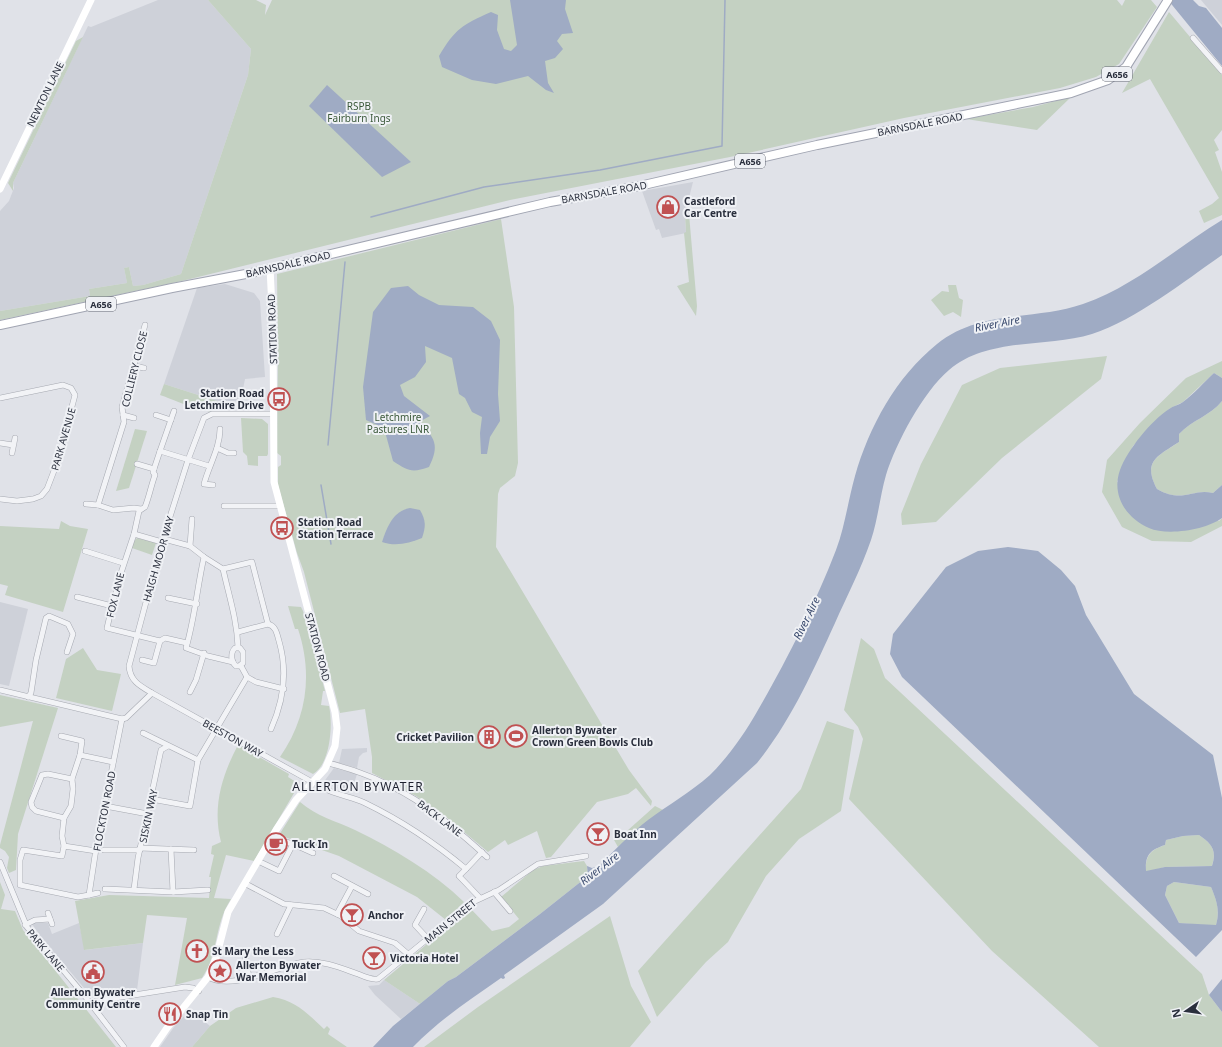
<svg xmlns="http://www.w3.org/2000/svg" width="1222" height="1047" viewBox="0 0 1222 1047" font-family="'Noto Sans',sans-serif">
	<rect width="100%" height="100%" fill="#e0e2e8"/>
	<!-- built -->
	<g fill="#ced1d9">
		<path d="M158,0H208L251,49L248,75L181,274L143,285L133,286L129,267L124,268L127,283L89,289L90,296L0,311V211L9,201L14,188L13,183L88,26L91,27Z"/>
		<path d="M1201,0H1222V25Z"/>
		<path d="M693,182L688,202L689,214L685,215L686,233L662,238L659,229L656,230L642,191Z"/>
		<path d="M225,284L254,293L260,301L265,377L245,379L241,399L238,401L220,402L164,384L197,288Z"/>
		<path d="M0,602L28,609L9,686L0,684Z"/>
		<path d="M367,748V752L363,753L359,757L357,768L339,763L342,749Z"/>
		<path d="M334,768L357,774L351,793L323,783Z"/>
		<path d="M34,923H48L52,934L79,923L85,950L143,943L137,990L95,996L90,995L42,938L32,924Z"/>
		<path d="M384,980L420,1004L401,1019L375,995L368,986L379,985Z"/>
		<path d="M190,1010L210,1026L192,1047H160L174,1027Z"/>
	</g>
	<!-- green -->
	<g fill="#c4d1c2">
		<path d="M208,0H256L266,5L265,15L272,0H1117L1122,6L1125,0H1151L1157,7L1119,64L1096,77L1060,88L904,118L730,157L510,200L182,281L0,320V311L90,296L89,289L127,283L124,268L129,267L133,286L143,285L181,274L248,75L251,49Z"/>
		<path d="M1169,12L1222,75V130L1214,140L1219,150L1215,152L1222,172V215L1204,223L1199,211L1212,204L1219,198L1150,79L1122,93Z"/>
		<path d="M83,37L13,183V191L8,183L76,41Z"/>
		<path d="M1071,97L1037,130L966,119L1033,107Z"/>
		<path d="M689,214L697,306L696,316L677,286L689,282L684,233L686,232L685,215Z"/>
		<path d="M501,219L514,307L518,463L515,476L500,488L498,494L496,547L629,770L652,801L651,806L636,788L628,794L597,802L551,857L546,858L537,831L508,845L505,840L488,852L445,816L416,796L372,773V757L365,709L340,713L304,572L297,553L278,485V467L281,465V456L277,453L278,354L277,274Z"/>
		<path d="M948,285H956L959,298L963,300L961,317L953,312L944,316L931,300L942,291L949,292Z"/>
		<path d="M1107,356L1101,379L1002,458L936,522L902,525L901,514L921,464L962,385L1000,368Z"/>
		<path d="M1222,361V378L1214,373L1183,402L1169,409L1133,446L1117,482L1219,521L1222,518V526L1191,542L1152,541L1122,527L1102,492L1107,460L1140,423L1186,378Z"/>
		<path d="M164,384L220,402H230L229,407C220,422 173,399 160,395Z"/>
		<path d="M1222,401V485L1213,493C1192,488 1183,504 1157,489C1142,461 1158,456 1179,442V434C1192,420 1210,416 1222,401Z"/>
		<path d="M241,418L262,419L268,424V454L267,456H258V466L248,465L247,456L243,452Z"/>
		<path d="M135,429L147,431L129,488L116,491Z"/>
		<path d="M61,521L70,526L88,529L63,612L5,595L8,586L0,584V526L59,529Z"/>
		<path d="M137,538L156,543L152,555L132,548L133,542Z"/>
		<path d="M288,606L301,607L303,611L325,691H323L321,705L329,706C333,723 331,764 313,774L280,757C307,718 313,674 298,629H295Z"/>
		<path d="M861,638L874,649L885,678L1202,974L1209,995L1222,1012V1047H1099L992,951L849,799L863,739L858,727L844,710Z"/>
		<path d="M83,648L97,670L121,674L112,711L56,698L66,659Z"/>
		<path d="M0,695L58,708L18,834L16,870L9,873L7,868L9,857L5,851L0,848V845L33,721L0,727Z"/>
		<path d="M827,721L854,730L841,811L799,839L766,876L728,942L706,962L657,1017L638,971L801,789Z"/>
		<path d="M238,745L289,774L288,777L296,782L297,788L254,861L226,855L214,898L231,899C214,925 219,953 202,978L175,985L187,918L147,915L143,943L84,950L75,901L109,895L209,898L211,877H209L214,855L211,854L212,846L221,842C212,807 222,775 238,745Z"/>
		<path d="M300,802C316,816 336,821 355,830C394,849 433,872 464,902L446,920L417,897L339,856L279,835Z"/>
		<path d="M655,806L663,810L618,847L614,840L627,831Z"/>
		<path d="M1199,835C1212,844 1217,850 1212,866L1165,867L1146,872C1145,856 1150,850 1165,845L1166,840L1183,836Z"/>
		<path d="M584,861L587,866L588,876L540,914L456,977L448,981L420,1004L384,980L470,908L492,931L509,927L519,919L501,897L533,870L543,866Z"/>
		<path d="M0,882L5,895L1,909L15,911L23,930L116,1047H0Z"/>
		<path d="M1174,882L1211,887C1217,901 1220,910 1216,926L1179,923L1165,895L1167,886Z"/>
		<path d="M610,916L631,986L651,1022L630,1047H424L478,1007Z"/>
		<path d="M273,997C296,1001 307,1013 324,1029L327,1026L330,1029L328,1034L347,1047H192L210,1026L236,1008Z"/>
	</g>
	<!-- water -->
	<g fill="#9fabc4" fill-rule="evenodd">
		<path d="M510,0H566L565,9L573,33L562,34L557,41L563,49L555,58L545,61L548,83L554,93L546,90L528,76L496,84L472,80L442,67L439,56C455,29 462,25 491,12L498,15L497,30L504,49L511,51L517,45Z"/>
		<path d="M1168,0H1193L1199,6L1206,8L1222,28V66Z"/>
		<path d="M327,85L411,162L382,177L309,106Z"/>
		<path d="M1222,220V255C1183,282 1137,319 1092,334C1046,348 988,337 949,370C923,392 896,443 886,475C880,496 878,519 871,540C861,569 847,596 835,623C813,671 791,721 757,763L603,904L504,975L505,978L503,979L501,978C471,999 439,1020 413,1047H373L393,1026L448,981L456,977L540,914L588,876L587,866L592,868L599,866C615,850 630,834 648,820C668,805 691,792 710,775C729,756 745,733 758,710C786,662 816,602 836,550C845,526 848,501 855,476C869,427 896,377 937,344C980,309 1034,321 1083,304C1135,286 1176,248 1222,220Z"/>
		<path d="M408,286L419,295L439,305L473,307L491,321L500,340L498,394L500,421L490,437L487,454H481L480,433L482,417L472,412L465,398L459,394L452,358L425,346L426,362L415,377L400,385L404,396L430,416L419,422C435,438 440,445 429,467C412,473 408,471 393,461L384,428L366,420L363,387L373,312L391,288Z"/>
		<path d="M1214,373L1222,378V401C1210,416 1192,420 1179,434V442C1158,456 1142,461 1157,489C1183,504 1192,488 1213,493L1222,485V518C1206,530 1167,536 1149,528C1126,518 1111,495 1120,470C1128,449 1151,421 1169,409C1173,406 1179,405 1183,402C1194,394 1204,382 1214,373Z"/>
		<path d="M410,508L420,510C426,521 426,526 422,538C409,543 396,547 382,542C387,527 393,511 410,508Z"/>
		<path d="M1008,547L1038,551L1061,570L1075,586L1086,615L1134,694L1213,755L1222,798V930L1196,957L902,677L890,654L893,634L946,567L978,551ZM1199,835C1212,844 1217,850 1212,866L1165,867L1146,871C1145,855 1150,850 1165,845L1166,840L1183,836ZM1174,882L1211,887C1217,901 1220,911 1216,925L1179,923L1165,895L1167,886Z"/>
		<path d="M1222,979V1012L1209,995Z"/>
	</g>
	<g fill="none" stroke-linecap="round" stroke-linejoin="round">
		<!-- stream -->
		<g stroke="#9fabc4" stroke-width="1.5">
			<path d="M371,217L484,187L600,170L722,146L725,0"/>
			<path d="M328,445L345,262"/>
			<path d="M321,485L331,544"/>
		</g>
		<!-- street casing -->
		<g stroke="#a6a9b1" stroke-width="6">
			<g id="street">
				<path d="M1193,38L1222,71"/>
				<path d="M134,366L144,368"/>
				<path d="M0,398L63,385L71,388L75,395L57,463L47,489L41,496L33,499L17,501L0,499"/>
				<path d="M273,414H212L204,418L188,460L162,542L129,666C130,681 140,686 152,693L314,783"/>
				<path d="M123,415L134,418"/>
				<path d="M156,415L171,420"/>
				<path d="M0,443L13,445"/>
				<path d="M217,448L228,453H234"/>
				<path d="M160,451L174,411"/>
				<path d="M12,453L15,438"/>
				<path d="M137,464L154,469"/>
				<path d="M213,485L204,484C209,465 220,448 220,429"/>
				<path d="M86,504L98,505L113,510L134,508L141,509"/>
				<path d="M98,505L124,422L122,407L145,325"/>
				<path d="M224,506H280"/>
				<path d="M134,534L139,511L145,507C149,497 151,486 155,475L153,472L160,451L209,466"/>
				<path d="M164,539L190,546L204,557C197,588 195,617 186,648L208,656L233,662"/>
				<path d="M162,542L134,534L120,576V582L114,598L107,628L160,641L165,638L187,643"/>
				<path d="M190,546L192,519"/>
				<path d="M85,551L123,563"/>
				<path d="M204,557L223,569L252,562L268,624"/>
				<path d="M223,569C229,596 237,620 238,647"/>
				<path d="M77,597L112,606"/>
				<path d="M168,598L197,604"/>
				<path d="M238,632L268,624C276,626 277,634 279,641C288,672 284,700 271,729"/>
				<path d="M235,648H240L243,652V663L239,666H236C231,662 230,653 235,648Z"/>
				<path d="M142,660L154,663L160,641"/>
				<path d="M241,666L247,677"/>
				<path d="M0,690L122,719"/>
				<path d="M190,692L196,680L204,653"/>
				<path d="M28,697L31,693L36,660L46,618L49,616L68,624L73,634L67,652"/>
				<path d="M122,719L126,718L152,693"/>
				<path d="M143,733L198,760"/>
				<path d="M61,736L82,741L80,755"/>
				<path d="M328,763C395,779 438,812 487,857"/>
				<path d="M315,781C328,795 349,795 365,803C402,821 435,843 466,869L459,876L480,898"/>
				<path d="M151,799L190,806L198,760L247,677L256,682L284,689"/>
				<path d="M105,806L148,814"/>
				<path d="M64,818L36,811L32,807L31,802L42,775L48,774L72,779"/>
				<path d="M271,838L293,844L313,853"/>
				<path d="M64,846L62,836L64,818L71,806L73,789L72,779L80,755L113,762"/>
				<path d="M140,848L194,850"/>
				<path d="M171,849L173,892"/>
				<path d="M104,850H140"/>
				<path d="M96,851L64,846L62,856L23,850L20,860V885L78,897L89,895L96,849L122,719"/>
				<path d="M258,861L279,871L293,844"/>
				<path d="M0,862L27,927L84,995L124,1047"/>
				<path d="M466,869L482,852"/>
				<path d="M334,876L368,894"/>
				<path d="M246,884L284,904L324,908L341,916L359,931L395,943L409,955"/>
				<path d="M105,889L173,892L208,890"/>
				<path d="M134,889L138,858L161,750L168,746"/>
				<path d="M494,892L510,911"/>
				<path d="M89,895L98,893"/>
				<path d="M424,909L415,925L428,939"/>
				<path d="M48,913L52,924"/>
				<path d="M337,914L352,886"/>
				<path d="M25,925L35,920L50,919"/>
				<path d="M277,934L291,905"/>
				<path d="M244,950L249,977"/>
				<path d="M208,977C234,991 276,966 304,962C322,960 341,968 358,974C365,977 371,980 378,979L473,902L499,890L538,864L586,856"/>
				<path d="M91,1003L96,1001L185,987L193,988L199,991"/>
			</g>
		</g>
		<!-- primary casing -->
		<g stroke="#a1a5b2" stroke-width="10">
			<path id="primary" d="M0,325L172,288L251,273L550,202L635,187L817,145L1071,93L1108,80L1126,67L1168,0"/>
		</g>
		<!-- street -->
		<use href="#street" stroke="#f2f3f6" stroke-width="5"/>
		<!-- secondary -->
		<g stroke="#fff" stroke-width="7">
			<path d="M0,189L91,0"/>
			<path d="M154,1047L167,1028L208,977L216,958L228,912L276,830L296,800L325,769L335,746L337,728L335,712L274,482L273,328L270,268"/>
		</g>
		<!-- primary -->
		<use href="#primary" stroke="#fff" stroke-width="8"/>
	</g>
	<!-- icons -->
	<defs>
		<g id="shop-ring" transform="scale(1.15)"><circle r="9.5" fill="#eff1f5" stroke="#c05152" stroke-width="1.5"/><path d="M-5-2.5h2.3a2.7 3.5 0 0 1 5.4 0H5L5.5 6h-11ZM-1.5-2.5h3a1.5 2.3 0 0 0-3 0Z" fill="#c05152"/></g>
		<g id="bus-ring" transform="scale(1.15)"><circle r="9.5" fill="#eff1f5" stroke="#c05152" stroke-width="1.5"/><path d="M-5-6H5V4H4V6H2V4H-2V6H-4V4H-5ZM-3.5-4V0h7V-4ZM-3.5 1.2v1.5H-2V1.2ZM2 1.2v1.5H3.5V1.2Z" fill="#c05152"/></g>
		<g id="stadium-ring" transform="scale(1.15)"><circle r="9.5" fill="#eff1f5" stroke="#c05152" stroke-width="1.5"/><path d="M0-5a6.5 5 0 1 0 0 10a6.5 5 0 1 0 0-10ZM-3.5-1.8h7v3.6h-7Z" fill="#c05152"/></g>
		<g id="building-ring" transform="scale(1.15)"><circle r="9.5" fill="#eff1f5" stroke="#c05152" stroke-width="1.5"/><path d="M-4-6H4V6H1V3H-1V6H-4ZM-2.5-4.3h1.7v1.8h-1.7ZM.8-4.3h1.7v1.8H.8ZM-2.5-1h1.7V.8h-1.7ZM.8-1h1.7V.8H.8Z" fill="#c05152"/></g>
		<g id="bar-ring" transform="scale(1.15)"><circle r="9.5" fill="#eff1f5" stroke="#c05152" stroke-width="1.5"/><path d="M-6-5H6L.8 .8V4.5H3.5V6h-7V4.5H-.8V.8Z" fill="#c05152"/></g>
		<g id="cafe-ring" transform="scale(1.15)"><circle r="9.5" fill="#eff1f5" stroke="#c05152" stroke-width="1.5"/><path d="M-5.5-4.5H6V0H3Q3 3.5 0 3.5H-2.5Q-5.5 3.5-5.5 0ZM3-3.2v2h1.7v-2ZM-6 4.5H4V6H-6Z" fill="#c05152"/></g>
		<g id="church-ring" transform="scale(1.15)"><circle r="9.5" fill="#eff1f5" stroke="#c05152" stroke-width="1.5"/><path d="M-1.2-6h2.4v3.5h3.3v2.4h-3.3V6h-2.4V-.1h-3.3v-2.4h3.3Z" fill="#c05152"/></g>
		<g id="sight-ring" transform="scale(1.15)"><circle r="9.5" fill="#eff1f5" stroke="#c05152" stroke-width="1.5"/><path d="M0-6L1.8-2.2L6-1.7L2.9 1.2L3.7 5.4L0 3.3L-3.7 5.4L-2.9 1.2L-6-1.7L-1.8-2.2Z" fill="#c05152"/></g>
		<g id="civic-ring" transform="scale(1.15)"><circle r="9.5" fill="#eff1f5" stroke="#c05152" stroke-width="1.5"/><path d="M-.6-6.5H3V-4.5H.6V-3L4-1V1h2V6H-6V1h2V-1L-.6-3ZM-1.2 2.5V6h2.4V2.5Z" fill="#c05152"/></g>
		<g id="restaurant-ring" transform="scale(1.15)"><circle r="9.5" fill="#eff1f5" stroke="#c05152" stroke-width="1.5"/><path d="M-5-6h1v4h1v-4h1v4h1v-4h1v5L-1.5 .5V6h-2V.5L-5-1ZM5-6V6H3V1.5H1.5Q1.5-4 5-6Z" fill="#c05152"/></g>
	</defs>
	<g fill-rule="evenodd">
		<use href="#shop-ring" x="668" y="207"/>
		<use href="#bus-ring" x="279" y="399"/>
		<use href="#bus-ring" x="282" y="528"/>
		<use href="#stadium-ring" x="516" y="736"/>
		<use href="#building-ring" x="489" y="737"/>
		<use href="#bar-ring" x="598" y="834"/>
		<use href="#cafe-ring" x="276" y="844"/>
		<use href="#bar-ring" x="352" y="915"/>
		<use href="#church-ring" x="197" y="951"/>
		<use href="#bar-ring" x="374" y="958"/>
		<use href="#sight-ring" x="220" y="971"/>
		<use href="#civic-ring" x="93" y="972"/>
		<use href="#restaurant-ring" x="170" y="1014"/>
	</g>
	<g text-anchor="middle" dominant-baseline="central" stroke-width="4" stroke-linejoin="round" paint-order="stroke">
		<!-- shield labels -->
		<g fill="#eff1f5" stroke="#656974" stroke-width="1">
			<rect x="1102" y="67" width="30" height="14" rx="3"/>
			<rect x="735" y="154" width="30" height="14" rx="3"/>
			<rect x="86" y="297" width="30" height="14" rx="3"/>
		</g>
		<g font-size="9" font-weight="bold" fill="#2a2f3d">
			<text x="1117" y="74">A656</text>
			<text x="750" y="161">A656</text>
			<text x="101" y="304">A656</text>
		</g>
		<!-- street labels -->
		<g font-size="10" fill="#2a2f3d" stroke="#eff1f5">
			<text transform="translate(45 94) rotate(-64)">NEWTON LANE</text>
			<text transform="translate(920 124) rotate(-11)">BARNSDALE ROAD</text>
			<text transform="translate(604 192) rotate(-10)">BARNSDALE ROAD</text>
			<text transform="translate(288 264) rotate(-13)">BARNSDALE ROAD</text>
			<text transform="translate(272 329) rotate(-92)">STATION ROAD</text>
			<text transform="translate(134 369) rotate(-76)">COLLIERY CLOSE</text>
			<text transform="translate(63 439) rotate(-74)">PARK AVENUE</text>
			<text transform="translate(158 559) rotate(-74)">HAIGH MOOR WAY</text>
			<text transform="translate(115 595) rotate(-76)">FOX LANE</text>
			<text transform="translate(318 647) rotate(75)">STATION ROAD</text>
			<text transform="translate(233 738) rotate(29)">BEESTON WAY</text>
			<text transform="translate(104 811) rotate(-79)">FLOCKTON ROAD</text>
			<text transform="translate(148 816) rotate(-78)">SISKIN WAY</text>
			<text transform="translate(440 818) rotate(37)">BACK LANE</text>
			<text transform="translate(450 921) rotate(-39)">MAIN STREET</text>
			<text transform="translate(46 950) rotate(50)">PARK LANE</text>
		</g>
		<!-- park labels -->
		<g font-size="10" fill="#3a5839" stroke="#eff1f5">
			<text x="359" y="106">RSPB<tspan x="359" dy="12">Fairburn Ings</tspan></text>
			<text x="398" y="417">Letchmire<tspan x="398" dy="12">Pastures LNR</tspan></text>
		</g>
		<!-- poi labels -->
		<g font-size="10" font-weight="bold" fill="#2a2f3d" stroke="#eff1f5" text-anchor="start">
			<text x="684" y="201">Castleford<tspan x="684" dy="12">Car Centre</tspan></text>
			<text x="264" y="393" text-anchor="end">Station Road<tspan x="264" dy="12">Letchmire Drive</tspan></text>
			<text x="298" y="522">Station Road<tspan x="298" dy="12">Station Terrace</tspan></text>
			<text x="532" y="730">Allerton Bywater<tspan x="532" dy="12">Crown Green Bowls Club</tspan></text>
			<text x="474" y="737" text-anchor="end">Cricket Pavilion</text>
			<text x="614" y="834">Boat Inn</text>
			<text x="292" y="844">Tuck In</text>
			<text x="368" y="915">Anchor</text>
			<text x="212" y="951">St Mary the Less</text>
			<text x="390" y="958">Victoria Hotel</text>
			<text x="236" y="965">Allerton Bywater<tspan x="236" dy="12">War Memorial</tspan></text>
			<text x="93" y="992" text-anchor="middle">Allerton Bywater<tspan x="93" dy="12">Community Centre</tspan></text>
			<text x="186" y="1014">Snap Tin</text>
		</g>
		<!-- water labels -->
		<g font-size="11" font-style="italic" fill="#39496d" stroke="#eff1f5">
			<text transform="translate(997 323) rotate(-11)">River Aire</text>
			<text transform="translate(806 618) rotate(-64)">River Aire</text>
			<text transform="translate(599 868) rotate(-38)">River Aire</text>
		</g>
		<!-- quarter labels -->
		<g font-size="12" letter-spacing="1" fill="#1d202e" stroke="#eff1f5">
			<text x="358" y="786">ALLERTON BYWATER</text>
		</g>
	</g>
	<!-- north arrow -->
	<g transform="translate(1186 1011) rotate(257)" stroke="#eff1f5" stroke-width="3" paint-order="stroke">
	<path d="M0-3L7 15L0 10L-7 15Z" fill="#2a2f3d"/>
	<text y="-6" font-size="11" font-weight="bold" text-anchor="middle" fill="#2a2f3d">N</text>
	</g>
</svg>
